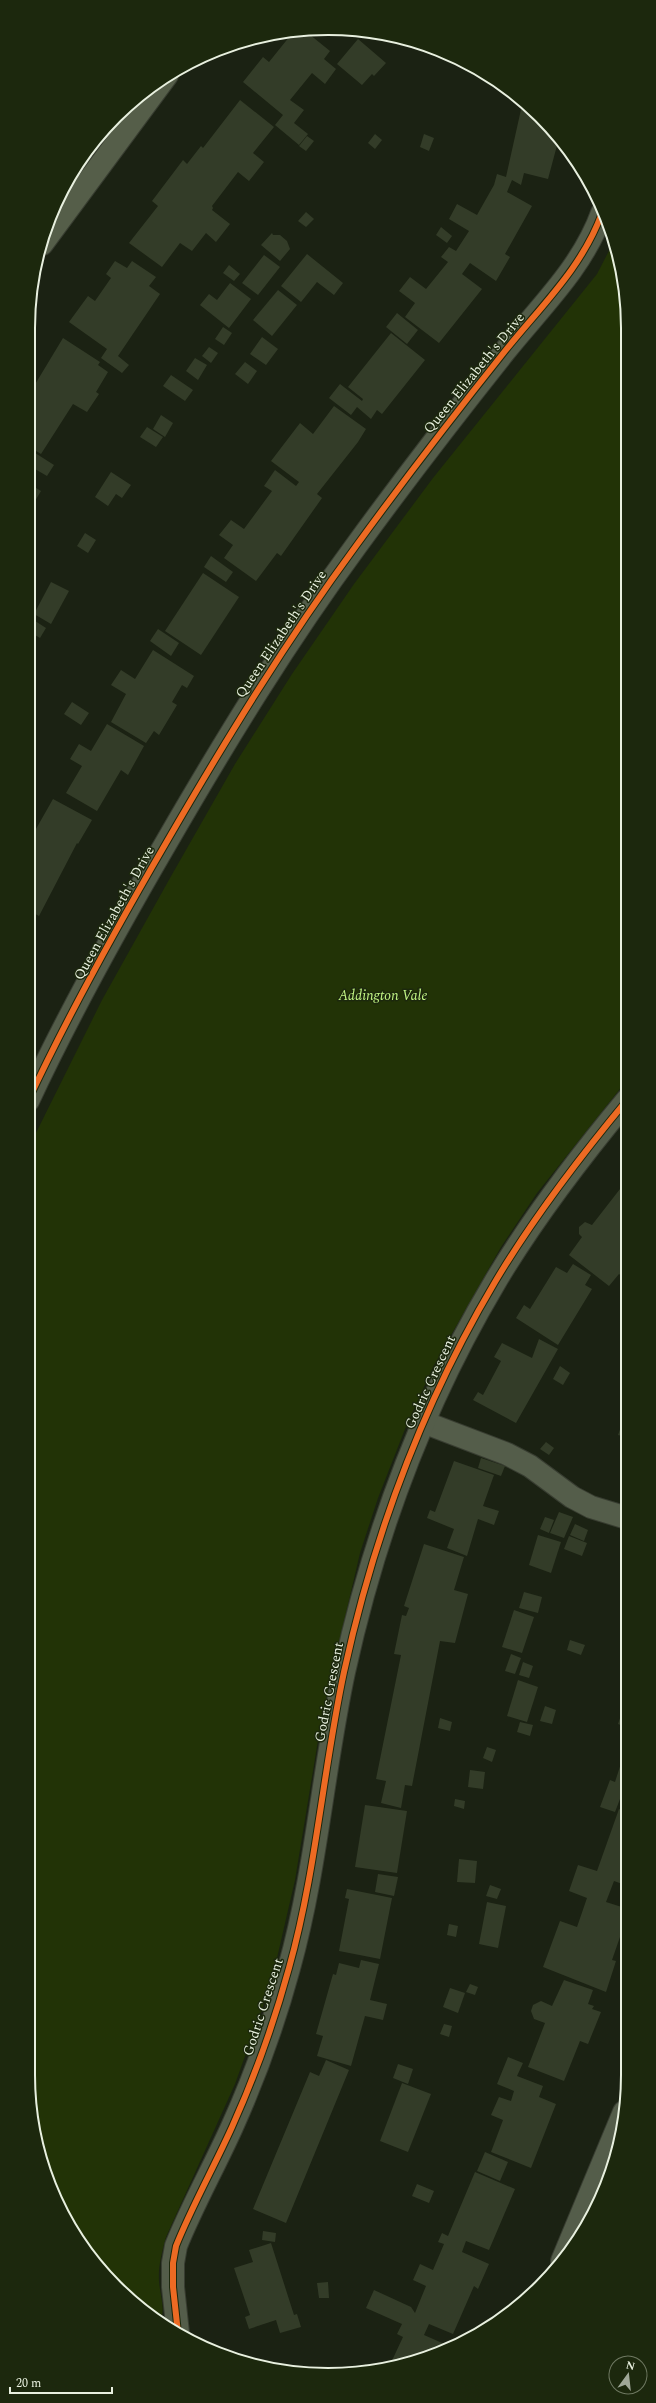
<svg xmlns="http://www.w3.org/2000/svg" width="656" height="2403" viewBox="0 0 656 2403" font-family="Spectral,serif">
	<rect width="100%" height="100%" fill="#1b2213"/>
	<!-- green -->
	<path fill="#223306" d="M612,245L625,289L627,1080L537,1193L501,1247L433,1367L405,1429L378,1498L360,1553L322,1716L295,1880L271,1984L235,2084L166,2237C162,2252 158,2266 159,2281C160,2296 166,2309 160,2322L146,2313L103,2273L51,2190L34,2133L28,2075V1149L102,1000L170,878L235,764L292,674L354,584L433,478L597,274Z"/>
	<!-- building -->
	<g fill="#333c28">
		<path d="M338,29L348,30H351L346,36Z"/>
		<path d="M304,30L330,51L324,59L336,69L325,84L312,73L290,100L304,110L294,123L308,134L299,145L275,125L283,115L243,82L263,57L269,62L294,31Z"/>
		<path d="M358,39L386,63L374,76L372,74L362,85L337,64Z"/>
		<path d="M240,100L274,127L253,153L264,162L249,181L238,172L212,206L213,208L212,210L230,224L216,242L206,233L192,251L180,243L162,267L129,243L158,206L152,201L183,160L187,164L201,146L203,148Z"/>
		<path d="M522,105L553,130L559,138L548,179L524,173L521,185L512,180L507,192L532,206L505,254L510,257L496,281L470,263L462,274L482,289L439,343L405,317L415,303L399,291L410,277L426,289L448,262L441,257L449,247L456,251L469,231L449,219L457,204L477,215L494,185L497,174L506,177Z"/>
		<path d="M375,134L382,140L375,149L368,143Z"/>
		<path d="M424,134L434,138L429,151L420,147Z"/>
		<path d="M307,136L314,141L306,151L299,146Z"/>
		<path d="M306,212L314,219L306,227L298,221Z"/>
		<path d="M441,227L452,236L447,243L436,235Z"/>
		<path d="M272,233L273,235H280L287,241L290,249L280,261L261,245Z"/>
		<path d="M307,254L343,283L334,295L317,282L301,302L281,286Z"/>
		<path d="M264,255L280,267L258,295L242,283Z"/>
		<path d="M115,261L127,268L132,261L156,277L149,286L160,294L118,356L129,365L122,373L101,358L107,349L69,322L88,296L95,301L111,278L106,274Z"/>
		<path d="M229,265L240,274L234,281L223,273Z"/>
		<path d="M230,283L251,299L229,328L200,305L209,294L217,300Z"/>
		<path d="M278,290L297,305L272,336L253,320Z"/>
		<path d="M397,313L418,330L407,344L386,327Z"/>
		<path d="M223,327L232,333L224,345L215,339Z"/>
		<path d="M391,333L425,360L382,414L377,410L371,419L357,407L351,415L329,398L340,384L362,401L363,399L348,387Z"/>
		<path d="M262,337L278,349L266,365L250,354Z"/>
		<path d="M63,338L100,362L98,365L108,372L96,392L99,394L87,412L73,404L41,454L28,446V396Z"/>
		<path d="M209,347L218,353L211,363L202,356Z"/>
		<path d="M195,358L207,365L198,380L186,371Z"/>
		<path d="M245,362L257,371L248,384L235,374Z"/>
		<path d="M171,375L193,390L185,401L163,386Z"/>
		<path d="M334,406L366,429L358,442L317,494L322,498L281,556L277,553L256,581L224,558L233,545L219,535L231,520L244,529L272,491L264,486L275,470L296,486L299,482L271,461L300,423L313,434Z"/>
		<path d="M161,415L173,423L165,437L153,429Z"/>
		<path d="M147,427L163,437L156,447L140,437Z"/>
		<path d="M32,451L54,465L47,476L28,465V457Z"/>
		<path d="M111,472L131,485L122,498L116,494L108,506L95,497Z"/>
		<path d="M28,483L41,491L28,513Z"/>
		<path d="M85,533L96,540L88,553L77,546Z"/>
		<path d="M211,556L233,572L226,582L204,567Z"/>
		<path d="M203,573L239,597L201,655L165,631Z"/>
		<path d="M51,582L69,591L51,624L34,614Z"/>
		<path d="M32,619L46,628L40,638L28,631Z"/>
		<path d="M158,629L179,643L171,656L150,641Z"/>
		<path d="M153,650L194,676L187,688L182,685L172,702L177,705L159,735L154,731L146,743L111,722L126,694L111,685L121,670L135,679Z"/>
		<path d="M72,702L89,713L81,725L64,714Z"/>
		<path d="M107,724L144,746L128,775L121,770L97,811L66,793L82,766L70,759L79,744L91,751Z"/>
		<path d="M53,799L92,820L78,844L77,843L39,916L28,910V843Z"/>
		<path d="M28,923L33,925L28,936Z"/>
		<path d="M627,1180V1276L625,1279L619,1274L609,1286L569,1255L582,1237L579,1234V1227L585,1222L592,1225Z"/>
		<path d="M573,1264L591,1275L585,1285L592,1289L558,1345L516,1318L524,1305L530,1309L556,1267L567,1273Z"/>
		<path d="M539,1339L558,1349L516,1423L473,1400L478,1392L483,1395L501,1361L494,1357L502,1343L532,1358Z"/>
		<path d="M560,1366L570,1373L563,1385L553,1379Z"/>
		<path d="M622,1424L627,1425L625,1437L618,1435Z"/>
		<path d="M546,1442L554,1448L549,1455L540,1449Z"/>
		<path d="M627,1444V1466L620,1464Z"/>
		<path d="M481,1458L505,1466L501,1476L478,1468Z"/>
		<path d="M454,1461L494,1475L483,1506L499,1511L494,1525L478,1519L467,1556L447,1548L454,1529L427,1518L430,1510L435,1512Z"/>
		<path d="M559,1512L573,1517L564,1538L550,1533Z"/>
		<path d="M545,1517L554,1520L549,1533L540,1529Z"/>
		<path d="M575,1524L588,1530L584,1541L570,1535Z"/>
		<path d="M538,1535L561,1542L551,1573L529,1565Z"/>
		<path d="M569,1536L587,1543L582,1556L564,1549Z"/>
		<path d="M424,1544L464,1557L454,1590L468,1594L455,1643L440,1641L412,1786L405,1785L401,1808L381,1803L386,1781L376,1779L401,1655L394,1654L402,1615L406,1616L409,1608L404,1606Z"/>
		<path d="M524,1592L542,1597L538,1613L519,1608Z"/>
		<path d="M514,1610L534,1617L522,1653L502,1647Z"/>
		<path d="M570,1640L585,1645L581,1655L567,1650Z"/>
		<path d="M511,1654L521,1658L515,1674L505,1671Z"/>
		<path d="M523,1662L533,1666L529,1678L519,1675Z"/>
		<path d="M518,1680L538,1687L527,1722L507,1716Z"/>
		<path d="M625,1704L627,1705L628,1728L618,1724Z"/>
		<path d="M545,1706L556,1710L552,1724L540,1721Z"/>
		<path d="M440,1718L452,1722L450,1731L438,1728Z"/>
		<path d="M520,1722L533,1725L530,1736L517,1732Z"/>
		<path d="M487,1747L496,1750L492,1762L483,1758Z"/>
		<path d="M624,1754L628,1755V1802L620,1799L615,1812L600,1807L610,1780L615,1782Z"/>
		<path d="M470,1770L485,1772L483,1789L468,1787Z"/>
		<path d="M455,1799L465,1801L464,1809L454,1806Z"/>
		<path d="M365,1805L407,1811L397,1873L355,1867Z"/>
		<path d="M619,1809L628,1813V1886L614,1881L606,1902L628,1909V1914L612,1960L616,1961L606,1992L543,1967L560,1921L577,1927L587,1898L569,1891L578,1865L597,1871Z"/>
		<path d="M459,1859L477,1861L475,1883L457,1882Z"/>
		<path d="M378,1874L398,1877L394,1896L375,1892Z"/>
		<path d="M490,1885L501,1889L497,1899L486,1896Z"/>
		<path d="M347,1889L392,1898L380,1959L339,1951L349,1899L345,1898Z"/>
		<path d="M487,1902L506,1906L498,1948L479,1944Z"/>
		<path d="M449,1924L458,1926L456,1937L447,1935Z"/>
		<path d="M361,1960L379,1964L370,2000L387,2004L383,2020L365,2016L351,2066L317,2056L323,2036L316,2034L333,1974L336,1975L339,1963L359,1968Z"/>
		<path d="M564,1980L593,1990L588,2004L594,2006L592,2009L601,2012L588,2044L580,2041L564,2081L528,2067L545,2023L534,2019L531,2011L533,2005L541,2001L552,2006Z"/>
		<path d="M470,1984L478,1987L475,1995L466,1992Z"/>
		<path d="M450,1988L465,1993L458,2013L443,2007Z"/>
		<path d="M444,2024L452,2026L449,2037L440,2034Z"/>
		<path d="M508,2057L523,2063L517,2076L543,2086L539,2097L556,2104L531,2168L491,2152L503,2120L491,2115L499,2097L511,2101L514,2091L497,2084Z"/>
		<path d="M326,2060L349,2070L286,2223L253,2209L310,2072L319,2076Z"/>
		<path d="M398,2064L413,2069L408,2084L393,2078Z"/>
		<path d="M402,2083L431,2094L408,2152L380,2141Z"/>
		<path d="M485,2152L508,2162L500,2181L477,2171Z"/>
		<path d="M475,2172L515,2189L489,2250L466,2241L462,2252L489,2264L478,2289L474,2286L453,2334L429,2324L424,2335L449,2346L424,2359L389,2367L403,2337L397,2334L402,2324L366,2308L374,2290L411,2307L415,2313L426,2286L413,2280L420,2264L433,2270L444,2244L438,2242L442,2233L448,2236Z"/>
		<path d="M417,2184L434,2191L429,2203L412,2196Z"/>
		<path d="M263,2231L276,2233L275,2242L262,2240Z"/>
		<path d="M271,2243L294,2315L297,2314L301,2327L280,2333L276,2320L249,2329L245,2317L250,2315L234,2268L253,2262L249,2250Z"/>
		<path d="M328,2282L329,2298H319L317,2283Z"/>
		<path d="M365,2364L378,2370L361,2373Z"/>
	</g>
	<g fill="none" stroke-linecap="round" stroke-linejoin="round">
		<!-- street casing -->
		<g stroke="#383d31" stroke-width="24">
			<g id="street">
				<path d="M28,1101C69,1013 117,927 166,843C225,741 286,641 356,546C404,480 454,415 505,351C541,306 582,268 602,213"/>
				<path d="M423,1422L507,1454L530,1466L572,1497L591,1507L627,1518"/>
				<path d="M562,2261L624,2112"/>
				<path d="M178,2333L173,2287V2263L176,2246C192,2206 214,2167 232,2127C255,2076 274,2023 289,1968C316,1872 323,1770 344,1672C374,1535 423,1403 495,1282C533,1218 579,1158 627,1100"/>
			</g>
		</g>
		<!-- secondary casing -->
		<g stroke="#383d31" stroke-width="24">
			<path id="secondary" d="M42,244L167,75"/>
		</g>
		<!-- street -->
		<use href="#street" stroke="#545d4a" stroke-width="22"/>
		<!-- secondary -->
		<use href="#secondary" stroke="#555e49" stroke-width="22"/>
		<!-- cycleway casing -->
		<g stroke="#1c280d" stroke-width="8">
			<g id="cycleway">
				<path d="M28,1101C69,1013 117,927 166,843C225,741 286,641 356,546C404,480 454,415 505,351C541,306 582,268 602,213"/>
				<path d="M178,2333L173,2287V2263L176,2246C192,2206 214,2167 232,2127C255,2076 274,2023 289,1968C316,1872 323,1770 344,1672C374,1535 423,1403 495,1282C533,1218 579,1158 627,1100"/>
			</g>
		</g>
		<!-- cycleway -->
		<use href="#cycleway" stroke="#ed6a23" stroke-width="6"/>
	</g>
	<g text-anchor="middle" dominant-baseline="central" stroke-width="3" stroke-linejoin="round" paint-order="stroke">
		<!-- street labels -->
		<g font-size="14" fill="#e8f0df" stroke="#1c280d">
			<text transform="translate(474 373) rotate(-51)">Queen Elizabeth's Drive</text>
			<text transform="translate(281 634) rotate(-56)">Queen Elizabeth's Drive</text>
			<text transform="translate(114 913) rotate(-61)">Queen Elizabeth's Drive</text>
			<text transform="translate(430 1382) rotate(-65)">Godric Crescent</text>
			<text transform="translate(329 1692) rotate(-79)">Godric Crescent</text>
			<text transform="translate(263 2007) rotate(-72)">Godric Crescent</text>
		</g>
		<!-- park labels -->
		<g font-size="14" font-style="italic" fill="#c2f584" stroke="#1c280d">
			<text x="383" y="995">Addington Vale</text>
		</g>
	</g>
	<!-- crop -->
	<path d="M0 0H656V2403H0ZM328 35H328A293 293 0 0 1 621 328V2075A293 293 0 0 1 328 2368H328A293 293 0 0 1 35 2075V328A293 293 0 0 1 328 35Z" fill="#1c280d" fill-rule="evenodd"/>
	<path fill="none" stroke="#e8f0df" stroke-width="2" d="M328 35H328A293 293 0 0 1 621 328V2075A293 293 0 0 1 328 2368H328A293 293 0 0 1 35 2075V328A293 293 0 0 1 328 35Z"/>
	<!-- north arrow -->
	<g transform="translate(628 2375) rotate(15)"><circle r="19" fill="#1c280d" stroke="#6e7861"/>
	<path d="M0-3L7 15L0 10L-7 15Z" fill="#a0a898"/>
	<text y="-6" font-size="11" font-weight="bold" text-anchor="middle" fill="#e8f0df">N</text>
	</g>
	<!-- scale -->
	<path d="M10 2387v6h102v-6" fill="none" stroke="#e8f0df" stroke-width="2"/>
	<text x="16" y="2387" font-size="12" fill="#e8f0df" stroke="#1c280d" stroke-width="3" paint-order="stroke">20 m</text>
</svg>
